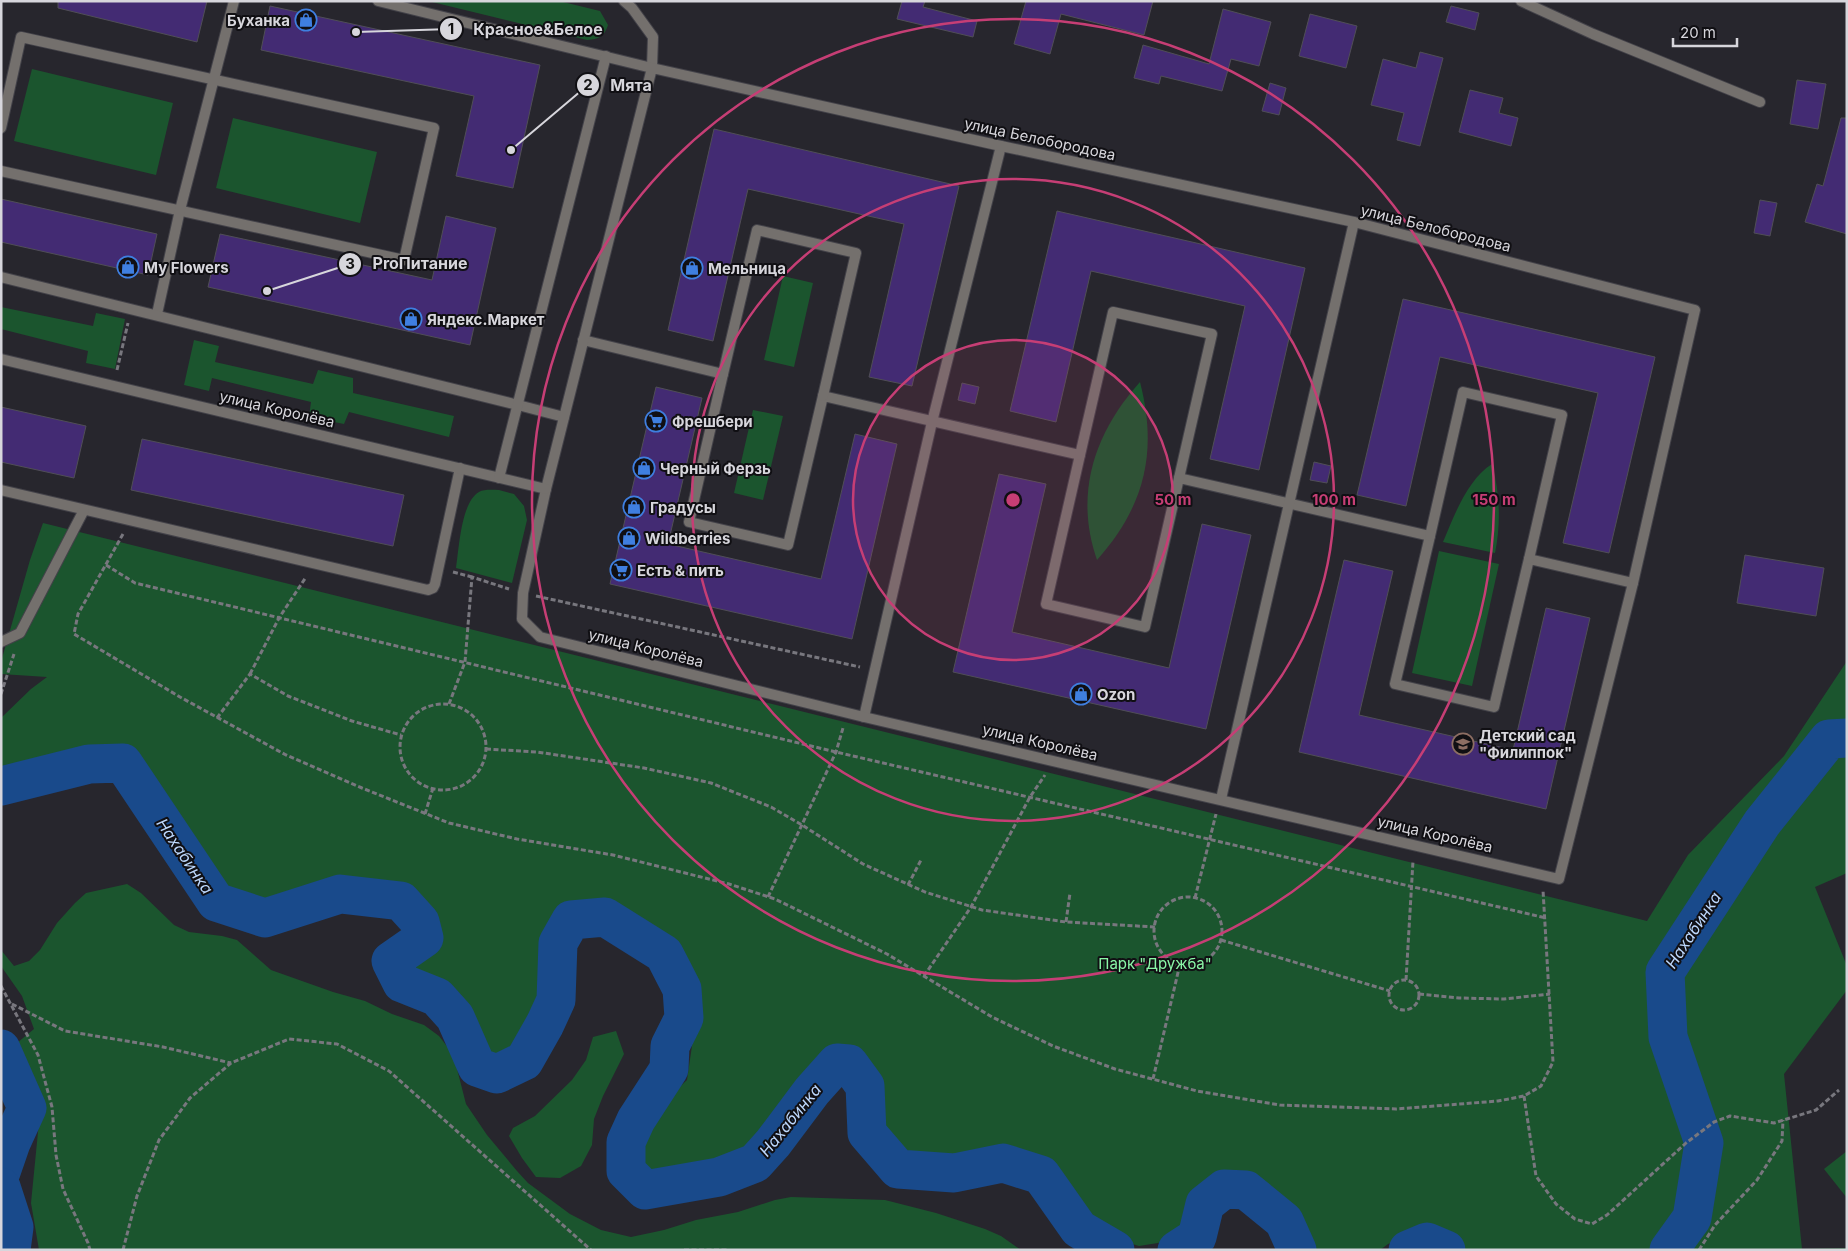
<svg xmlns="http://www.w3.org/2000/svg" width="1848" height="1251" viewBox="0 0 1848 1251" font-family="Inter,sans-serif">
	<rect width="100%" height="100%" fill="#27262d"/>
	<!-- green -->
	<g fill="#1b552e">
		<path d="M428,1H559L600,11L608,25C604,37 599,39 587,40Z"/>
		<path d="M32,69L173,103L156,175L14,141Z"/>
		<path d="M233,118L377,152L360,223L216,188Z"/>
		<path d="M783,276L813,283L794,367L764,360Z"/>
		<path d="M1,307L93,326L96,313L125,319L115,369L86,363L88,351L1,329Z"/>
		<path d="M194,340L219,346L215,362L313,384L318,370L353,378V393L454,416L449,437L349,412L344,424L309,417L311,402L212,378L209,391L184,385Z"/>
		<path d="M1140,382C1158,452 1145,506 1097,560C1074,494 1094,433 1140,382Z"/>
		<path d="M753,410L783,416L763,500L734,493Z"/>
		<path d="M1492,464C1500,493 1501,524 1495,553L1443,542C1454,516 1467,480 1492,464Z"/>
		<path d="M499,490L514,494L524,506L527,520L512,583L456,568C459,549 461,502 479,492C484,489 493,490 499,490Z"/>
		<path d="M43,523L1647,921L1688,855L1784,756L1847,661V873L1815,887L1847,966V990L1784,1074L1802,1249L1847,1248V1250H1439L1449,1243L1441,1234H1412L1388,1244L1380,1250H1310C1301,1239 1300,1230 1293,1218C1279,1192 1260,1185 1234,1177L1212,1188L1196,1206L1186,1229L1164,1242L1139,1246L1115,1239L1077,1208L1046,1170L1024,1159L1000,1154L975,1155L951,1165L927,1164L903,1156L885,1137L878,1114L856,1063L833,1056L795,1087L750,1154L728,1164L702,1170L678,1171L654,1179L634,1163L641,1139L669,1097L687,1080L694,1032L692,1007L680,984L646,936L566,916L548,933L545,956L548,1006L525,1051L507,1067L483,1059L471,1038L453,993L427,987L407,969L421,950L428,926L420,903L398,892L347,886L325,895L274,901L248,899L227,886L207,870L178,829L141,788L131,766C124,763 116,759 109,757C78,750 29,785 1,799V718L31,689L47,677L1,674V662L30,560Z"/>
		<path d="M1439,551L1499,564L1472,686L1412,673Z"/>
		<path d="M127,884L141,893L174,925L189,932L222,936L237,940L271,970L333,992L365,1001L392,1014L424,1025L439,1036L449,1049L455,1061L466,1104L487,1135L517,1171L528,1183L570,1214L601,1230L631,1237L664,1230L696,1220L738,1212L775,1200L791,1197L885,1200L936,1213L985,1229L1001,1236L1021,1250H39L31,1203L39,1122L36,1082L21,1056L17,1043L34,1029L22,996L1,966V950L14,966L29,961L40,950L57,923L75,903L86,893Z"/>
		<path d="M616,1031L624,1054L603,1096L594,1119L592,1145L581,1166L560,1178L536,1177L522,1158L509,1136L513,1128L535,1116L572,1080L586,1060L593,1037Z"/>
		<path d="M1847,1151V1198L1824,1169Z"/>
	</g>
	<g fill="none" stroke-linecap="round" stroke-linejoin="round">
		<!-- river -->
		<g stroke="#194a8b" stroke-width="39">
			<path d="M1,786L89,764L123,763L216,902L265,918L340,894L401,901L420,922L424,938L391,961L402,983L437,997L455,1017L477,1067L497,1074L524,1061L545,1024L556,1000L558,943L571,920L605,917L664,954L682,989L684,1018L670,1046L669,1069L636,1120L626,1142V1171L645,1190L719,1177L755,1163L773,1143L812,1091L837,1063L849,1064L865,1086L867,1133L898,1169L954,1173L1003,1163L1041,1175L1079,1229L1115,1250"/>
			<path d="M1,1049L27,1108L11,1143L1,1172"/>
			<path d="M1,1187L14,1227L11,1250"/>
			<path d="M1177,1250L1197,1237L1205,1204L1224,1189L1246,1190L1284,1221L1297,1250"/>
			<path d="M1408,1250L1427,1242L1446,1250"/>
			<path d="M1669,1250L1692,1218L1704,1143L1668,1037L1665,972L1762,823L1829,739L1847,738"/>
		</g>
	</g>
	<!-- building -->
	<g fill="#432b73" stroke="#504e57">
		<path d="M58,1H207L197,42L58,8Z"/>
		<path d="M902,1H925L923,7L977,21L973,37L897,19Z"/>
		<path d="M1026,1H1153L1144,35L1061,14L1050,54L1014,44Z"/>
		<path d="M270,6L540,65L513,188L456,176L474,96L261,50Z"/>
		<path d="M1451,6L1479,13L1475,30L1446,22Z"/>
		<path d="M1223,9L1271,22L1259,66L1231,59L1222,91L1161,76L1159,84L1134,78L1143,45L1209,64Z"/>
		<path d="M1310,14L1357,26L1346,68L1299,56Z"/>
		<path d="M1420,52L1443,58L1420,146L1397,140L1404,113L1371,105L1383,59L1416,68Z"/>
		<path d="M1797,80L1826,84L1818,129L1790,124Z"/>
		<path d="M1270,83L1286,88L1279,115L1262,111Z"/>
		<path d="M1470,90L1503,98L1499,113L1518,118L1511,146L1459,132Z"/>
		<path d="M1841,118H1847V234L1805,222L1817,184L1823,186Z"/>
		<path d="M714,129L959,186L912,386L869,377L904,224L748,189L713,341L668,330Z"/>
		<path d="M1,199L157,234L148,275L1,242Z"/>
		<path d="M1760,200L1777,203L1770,236L1754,233Z"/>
		<path d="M1057,211L1305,268L1259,470L1210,459L1245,306L1091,271L1056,422L1010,411Z"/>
		<path d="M446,216L496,228L470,345L208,287L220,234L432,280Z"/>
		<path d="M1403,299L1655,357L1609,553L1563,543L1598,393L1440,357L1406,506L1357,495Z"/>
		<path d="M962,383L979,387L975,404L958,400Z"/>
		<path d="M656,387L702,398L668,544L821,579L855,434L897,444L852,639L610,584Z"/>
		<path d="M1,407L86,426L74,478L1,462Z"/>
		<path d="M142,439L404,495L393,546L131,490Z"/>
		<path d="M1314,462L1331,466L1327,483L1310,480Z"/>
		<path d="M999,474L1046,484L1012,632L1169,668L1202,524L1251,535L1206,729L953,672Z"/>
		<path d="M1745,555L1824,568L1816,616L1737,603Z"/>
		<path d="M1344,560L1393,571L1359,715L1513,750L1546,608L1590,618L1546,809L1299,752Z"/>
	</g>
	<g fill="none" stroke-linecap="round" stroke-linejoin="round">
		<!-- lane casing -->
		<g stroke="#434249" stroke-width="12">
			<g id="lane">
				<path d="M624,1L632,8L653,37L652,68"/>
				<path d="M1,128L21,37L434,128L404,260L1,171"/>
				<path d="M157,314L180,210L234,1"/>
				<path d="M583,340L723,374L689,522L788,545L823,396L1080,455L1046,604L1145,627L1179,478L1430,536L1395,684L1494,707L1529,559L1633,583"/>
				<path d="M723,374L757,230L856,253L823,396"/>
				<path d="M518,405L564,417"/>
				<path d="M1080,455L1113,312L1212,334L1179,478"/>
				<path d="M1,490L428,590L433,588L435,584L460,468"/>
				<path d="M1430,536L1463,392L1562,415L1529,559"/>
				<path d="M1,642L20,633L84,510"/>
				<path d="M864,717L932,422L1001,146"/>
				<path d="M1221,799L1354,222"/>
			</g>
		</g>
		<!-- street casing -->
		<g stroke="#434249" stroke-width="12">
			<g id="street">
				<path d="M378,1L652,68L1001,146L1354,222L1695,310L1633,583L1559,879L864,717L540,637L522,619L523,593L546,489L652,68"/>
				<path d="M1521,1L1593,34L1760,102"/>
				<path d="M1,277L518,405"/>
				<path d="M1,359L546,489"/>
				<path d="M499,478L606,56"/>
			</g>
		</g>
		<!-- path -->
		<g stroke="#78777e" stroke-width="3" stroke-dasharray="5 2.5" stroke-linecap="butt">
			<path d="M117,370L128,323"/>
			<path d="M123,534L78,614L74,634L180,697L286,755L362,788L449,823L517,839L613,855L729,884L775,899L887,954L992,1017L1053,1046L1115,1069L1197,1091L1280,1105L1396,1109L1498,1101L1524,1096L1541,1086L1553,1062L1543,890"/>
			<path d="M106,565L135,583L836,752L1546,918"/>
			<path d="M453,572L472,577"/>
			<path d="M536,596L860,667"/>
			<path d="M250,674L279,618L306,577"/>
			<path d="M1,694L14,654"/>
			<path d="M449,704L465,662L472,577L509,589"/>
			<circle cx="443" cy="747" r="43"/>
			<path d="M217,718L250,674L288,696L352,721L401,735"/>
			<path d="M486,749L537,752L644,768L711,783L771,807L802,825L863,864L925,892L982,910L1066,922L1155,927"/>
			<path d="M425,814L433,788"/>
			<path d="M908,885L921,860"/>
			<path d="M768,897L836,752L843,728"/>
			<circle cx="1188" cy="931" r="34"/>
			<path d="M1195,898L1216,814"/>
			<path d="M1066,922L1070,893"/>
			<path d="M1221,940L1390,991"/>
			<path d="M924,976L971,907L1030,797L1045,775"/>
			<path d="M1406,980L1413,861"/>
			<circle cx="1404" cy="995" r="15"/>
			<path d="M1,986L38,1055L52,1107L56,1155L63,1189L88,1243L90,1250"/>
			<path d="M1419,994L1459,998L1504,999L1550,994"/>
			<path d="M12,1004L65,1031L163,1047L231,1063"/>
			<path d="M1153,1079L1180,964"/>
			<path d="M1524,1096L1536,1176L1556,1204L1575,1219L1592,1224L1607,1215L1686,1143L1714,1122L1730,1116L1774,1123L1816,1110L1839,1090"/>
			<path d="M123,1250L137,1196L159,1140L190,1098L231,1063L289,1039L337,1044L389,1071L591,1250"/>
			<path d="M684,1250H727"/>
			<path d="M1699,1250L1715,1225L1757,1180L1782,1141L1783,1120"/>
		</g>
		<!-- lane -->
		<use href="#lane" stroke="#74706d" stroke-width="10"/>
		<!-- street -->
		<use href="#street" stroke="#74706d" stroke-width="10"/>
	</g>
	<!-- distance rings -->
	<circle cx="1013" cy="500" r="160" fill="#c63e75" fill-opacity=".12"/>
	<g fill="none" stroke="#c63e75" stroke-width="2.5">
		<circle cx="1013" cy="500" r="160"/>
		<circle cx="1013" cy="500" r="321"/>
		<circle cx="1013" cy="500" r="481"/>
	</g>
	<!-- icons -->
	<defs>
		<g id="shop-ring" transform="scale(1.125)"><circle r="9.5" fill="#100f13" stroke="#3f7fe0" stroke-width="1.5"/><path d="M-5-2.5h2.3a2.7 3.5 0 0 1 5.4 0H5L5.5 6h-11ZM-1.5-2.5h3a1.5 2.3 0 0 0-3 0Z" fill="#3f7fe0"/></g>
		<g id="supermarket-ring" transform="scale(1.125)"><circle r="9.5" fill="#100f13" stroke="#3f7fe0" stroke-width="1.5"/><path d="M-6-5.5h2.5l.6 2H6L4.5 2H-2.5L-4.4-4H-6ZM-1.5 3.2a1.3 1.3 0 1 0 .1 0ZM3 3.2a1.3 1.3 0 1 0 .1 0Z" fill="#3f7fe0"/></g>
		<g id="school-ring" transform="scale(1.125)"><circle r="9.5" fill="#100f13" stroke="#8d6e63" stroke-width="1.5"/><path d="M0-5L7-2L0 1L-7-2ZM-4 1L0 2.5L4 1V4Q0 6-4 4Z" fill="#8d6e63"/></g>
	</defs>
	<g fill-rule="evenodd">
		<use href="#shop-ring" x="306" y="20"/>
		<use href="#shop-ring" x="128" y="267"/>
		<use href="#shop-ring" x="692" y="268"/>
		<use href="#shop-ring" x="411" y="319"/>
		<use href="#supermarket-ring" x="656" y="421"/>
		<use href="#shop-ring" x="644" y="468"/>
		<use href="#shop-ring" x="634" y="507"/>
		<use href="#shop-ring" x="629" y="538"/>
		<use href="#supermarket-ring" x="621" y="570"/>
		<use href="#shop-ring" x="1081" y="694"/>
		<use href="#school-ring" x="1463" y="744"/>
	</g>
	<g text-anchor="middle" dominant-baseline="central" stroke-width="4" stroke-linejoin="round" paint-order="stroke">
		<!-- poi labels -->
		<g font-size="15" font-weight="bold" fill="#d7d6dc" stroke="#100f13" text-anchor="start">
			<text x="290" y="20" text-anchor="end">Буханка</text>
			<text x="144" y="267">My Flowers</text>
			<text x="708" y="268">Мельница</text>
			<text x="427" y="319">Яндекс.Маркет</text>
			<text x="672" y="421">Фрешбери</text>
			<text x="660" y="468">Черный Ферзь</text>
			<text x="650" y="507">Градусы</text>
			<text x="645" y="538">Wildberries</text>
			<text x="637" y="570">Есть &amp; пить</text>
			<text x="1097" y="694">Ozon</text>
			<text x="1479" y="735">Детский сад<tspan x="1479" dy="17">"Филиппок"</tspan></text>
		</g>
		<!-- street labels -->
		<g font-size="15" fill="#d7d6dc" stroke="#100f13">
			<text transform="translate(1040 139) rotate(12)">улица Белобородова</text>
			<text transform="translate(1436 228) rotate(14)">улица Белобородова</text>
			<text transform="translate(277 409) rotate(13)">улица Королёва</text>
			<text transform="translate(646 648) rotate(14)">улица Королёва</text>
			<text transform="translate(1040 742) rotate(13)">улица Королёва</text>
			<text transform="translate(1435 834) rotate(13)">улица Королёва</text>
		</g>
		<!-- park labels -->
		<g font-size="15" fill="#8af7a7" stroke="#100f13">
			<text x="1155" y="963">Парк "Дружба"</text>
		</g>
		<!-- water labels -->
		<g font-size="16" font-style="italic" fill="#bdd8fd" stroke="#100f13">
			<text transform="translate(185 856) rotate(56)">Нахабинка</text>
			<text transform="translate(1693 930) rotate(-57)">Нахабинка</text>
			<text transform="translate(790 1120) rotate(-51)">Нахабинка</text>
		</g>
	</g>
	<circle cx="1013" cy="500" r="8" fill="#c63e75" stroke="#100f13" stroke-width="2.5"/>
	<g font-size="15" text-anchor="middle" font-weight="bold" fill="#c63e75" stroke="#100f13" stroke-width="4" stroke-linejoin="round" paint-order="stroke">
		<text x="1173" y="505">50 m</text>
		<text x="1334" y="505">100 m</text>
		<text x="1494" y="505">150 m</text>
	</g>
	<!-- callouts -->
	<path fill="none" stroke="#d7d6dc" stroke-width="2" d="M356 32L451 29M511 150L588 85M267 291L350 264"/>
	<g fill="#d7d6dc" stroke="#100f13" stroke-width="2">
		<circle cx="356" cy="32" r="5"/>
		<circle cx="511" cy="150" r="5"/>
		<circle cx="267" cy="291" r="5"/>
		<circle cx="451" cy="29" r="12"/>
		<circle cx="588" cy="85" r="12"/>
		<circle cx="350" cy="264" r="12"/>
	</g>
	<g font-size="15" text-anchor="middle" font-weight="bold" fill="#111">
		<text x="451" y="34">1</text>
		<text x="588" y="90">2</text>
		<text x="350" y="269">3</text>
	</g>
	<g font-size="16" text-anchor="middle" font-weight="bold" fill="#d7d6dc" stroke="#100f13" stroke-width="4" stroke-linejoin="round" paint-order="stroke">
		<text x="538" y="35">Красное&amp;Белое</text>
		<text x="631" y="91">Мята</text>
		<text x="420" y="269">ProПитание</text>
	</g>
	<!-- border -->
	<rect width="1848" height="1251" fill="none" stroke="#d7d6dc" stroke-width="5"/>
	<!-- scale -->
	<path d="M1673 38v8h64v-8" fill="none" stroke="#d7d6dc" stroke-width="2.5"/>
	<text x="1680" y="38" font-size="15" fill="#d7d6dc" stroke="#100f13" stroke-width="4" paint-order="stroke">20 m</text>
</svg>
